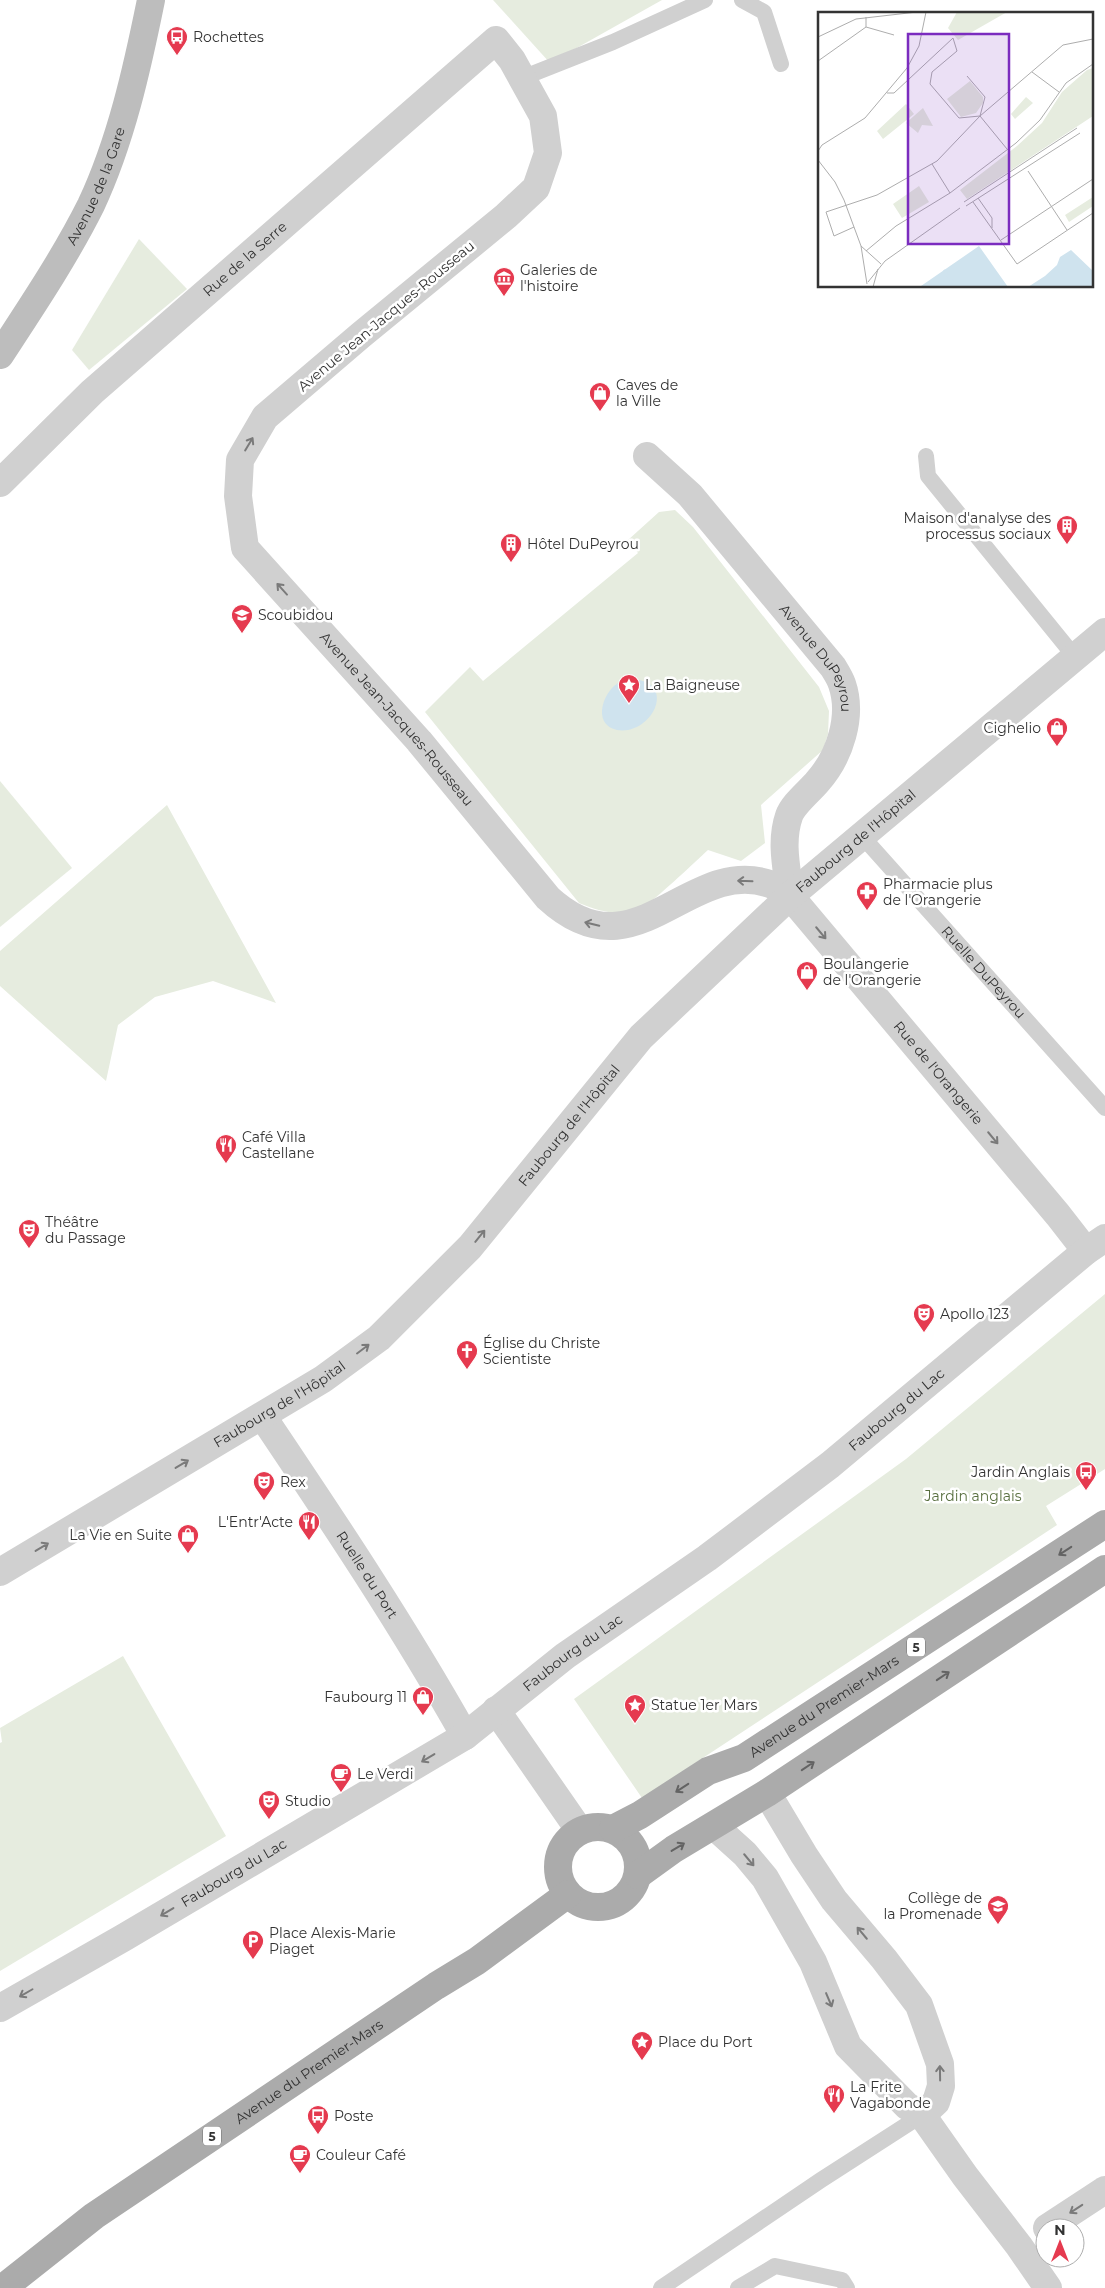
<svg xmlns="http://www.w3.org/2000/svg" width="1105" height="2288" viewBox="0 0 1105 2288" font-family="Montserrat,sans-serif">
	<rect width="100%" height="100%" fill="#fff"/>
	<!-- green -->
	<g fill="#e6ecdf">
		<path d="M493,0H662L550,63Z"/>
		<path d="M139,239L187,289L89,370L72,350Z"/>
		<path d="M675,510L693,527L819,687L829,711L828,734L823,750L761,805L765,843L741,861L708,850C697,860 646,909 637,911C617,916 598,911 579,903L425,712L470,667L483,681L638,553L628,540L659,512Z"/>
		<path d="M0,781L72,868L0,927Z"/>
		<path d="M167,805L276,1003L213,981L155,997L118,1025L106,1081L0,986V951Z"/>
		<path d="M1105,1294V1469L1046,1506L1057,1525L642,1798L574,1699L906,1459Z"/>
		<path d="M123,1656L226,1836L0,1971V1743L2,1742L0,1728Z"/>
	</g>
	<!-- water -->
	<path fill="#cfe3ee" d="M632,679C679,682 651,736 617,730C594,725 601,698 614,686C619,682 626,680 632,679Z"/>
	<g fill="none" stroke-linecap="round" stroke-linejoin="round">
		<!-- service -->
		<g stroke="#d0d0d0" stroke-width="16">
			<path d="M742,0L764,12L781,64"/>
			<path d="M522,78L613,42L705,0"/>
			<path d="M926,456L928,476L1075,657"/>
			<path id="s1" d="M861,835L1105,1108"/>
			<path d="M661,2288L821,2180L922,2115"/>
			<path d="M738,2288L775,2266L842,2280L847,2288"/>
		</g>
		<!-- minor -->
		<g stroke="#d0d0d0" stroke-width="28">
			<path id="s2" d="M647,456L690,495L833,667C836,672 840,678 842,684C853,716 840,756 818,781C810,791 793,804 789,816C780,842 787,869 790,896"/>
			<path id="s3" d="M0,483L92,392L496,40L512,60L543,116L548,153L536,188L506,216L361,335L265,417L240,460L238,496L245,548L419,741L548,898C636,979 688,856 770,884C777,886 784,892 790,896L1058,1215L1086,1251"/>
			<path id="s4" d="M263,1417C333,1521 403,1626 465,1736"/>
			<path id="s5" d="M0,1572L323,1379L379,1338L470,1247L641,1037L790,896L1105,632"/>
			<path d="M496,1710L580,1831"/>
			<path d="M767,1793L804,1855L834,1900L884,1959L919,2005L940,2064L941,2086L936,2102L922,2115"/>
			<path d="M714,1826L745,1854L765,1878L813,1962L848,2046L907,2106L922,2115L965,2176L1019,2246L1048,2288"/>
			<path id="s6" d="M0,2008L123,1938L465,1736L565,1656L707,1558L830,1465L1086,1251L1105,1238"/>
			<path d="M1047,2228L1105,2190"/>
		</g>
		<!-- secondary -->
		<path stroke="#bdbdbd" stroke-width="28" id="s7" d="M0,355C32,306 65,257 91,205C121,141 137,69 151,0"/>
		<!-- primary -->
		<g stroke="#ababab" stroke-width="28">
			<circle cx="598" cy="1867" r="40"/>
			<path id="s8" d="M613,1829L640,1815L708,1771L744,1758L1105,1524"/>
			<path d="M638,1875L674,1849L767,1793L1105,1569"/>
			<path id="s9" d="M3,2288L94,2216L436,1986L477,1961L568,1894"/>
		</g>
	</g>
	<!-- one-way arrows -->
	<defs><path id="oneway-shaft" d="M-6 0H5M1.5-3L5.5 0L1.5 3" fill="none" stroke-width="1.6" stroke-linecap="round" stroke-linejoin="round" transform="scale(1.25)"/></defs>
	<g stroke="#7a7a7a">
		<use href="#oneway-shaft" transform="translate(249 444) rotate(-59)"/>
		<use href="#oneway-shaft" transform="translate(282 589) rotate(-132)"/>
		<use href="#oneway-shaft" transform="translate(745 881) rotate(-178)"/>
		<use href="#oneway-shaft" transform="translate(592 924) rotate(-166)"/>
		<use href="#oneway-shaft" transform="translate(821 933) rotate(50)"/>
		<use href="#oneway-shaft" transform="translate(993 1138) rotate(50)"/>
		<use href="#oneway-shaft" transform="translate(480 1236) rotate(-51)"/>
		<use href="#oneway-shaft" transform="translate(363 1349) rotate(-37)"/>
		<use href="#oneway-shaft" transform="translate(182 1464) rotate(-31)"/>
		<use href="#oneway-shaft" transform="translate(42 1547) rotate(-31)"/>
		<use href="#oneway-shaft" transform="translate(428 1758) rotate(149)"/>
		<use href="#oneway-shaft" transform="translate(749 1860) rotate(50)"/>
		<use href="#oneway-shaft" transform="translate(167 1912) rotate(149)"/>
		<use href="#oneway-shaft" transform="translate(862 1933) rotate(-130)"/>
		<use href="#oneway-shaft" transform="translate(26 1993) rotate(150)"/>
		<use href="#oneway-shaft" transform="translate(829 2000) rotate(67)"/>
		<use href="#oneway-shaft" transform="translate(940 2073) rotate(-91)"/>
		<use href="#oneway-shaft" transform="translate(1076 2209) rotate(147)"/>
	</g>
	<g stroke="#636363">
		<use href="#oneway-shaft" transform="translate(1065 1551) rotate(147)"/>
		<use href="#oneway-shaft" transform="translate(943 1676) rotate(-34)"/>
		<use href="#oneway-shaft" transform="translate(808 1766) rotate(-34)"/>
		<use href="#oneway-shaft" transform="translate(682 1788) rotate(147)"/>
		<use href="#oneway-shaft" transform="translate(678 1847) rotate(-31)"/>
	</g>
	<!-- icons -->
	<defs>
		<g id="bus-pin" transform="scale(1.125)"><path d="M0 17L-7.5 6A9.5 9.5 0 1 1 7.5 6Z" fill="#e53a4f" stroke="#fff"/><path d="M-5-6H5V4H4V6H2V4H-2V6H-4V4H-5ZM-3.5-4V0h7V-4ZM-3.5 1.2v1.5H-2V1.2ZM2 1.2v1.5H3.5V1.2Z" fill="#fff"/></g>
		<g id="museum-pin" transform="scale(1.125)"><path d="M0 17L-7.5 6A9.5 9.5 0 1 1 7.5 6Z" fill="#e53a4f" stroke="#fff"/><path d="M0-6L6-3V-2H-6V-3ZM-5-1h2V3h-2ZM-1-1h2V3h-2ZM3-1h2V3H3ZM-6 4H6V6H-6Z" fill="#fff"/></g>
		<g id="shop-pin" transform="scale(1.125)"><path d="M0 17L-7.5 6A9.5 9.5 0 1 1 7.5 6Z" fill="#e53a4f" stroke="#fff"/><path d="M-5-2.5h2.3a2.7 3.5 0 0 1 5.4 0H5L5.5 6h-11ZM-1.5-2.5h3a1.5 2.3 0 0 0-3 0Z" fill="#fff"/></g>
		<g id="building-pin" transform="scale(1.125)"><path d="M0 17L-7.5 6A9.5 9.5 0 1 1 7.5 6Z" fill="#e53a4f" stroke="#fff"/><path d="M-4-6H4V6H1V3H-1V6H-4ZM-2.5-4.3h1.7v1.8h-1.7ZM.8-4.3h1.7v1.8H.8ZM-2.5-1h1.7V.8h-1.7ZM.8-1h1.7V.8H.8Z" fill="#fff"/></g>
		<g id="school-pin" transform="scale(1.125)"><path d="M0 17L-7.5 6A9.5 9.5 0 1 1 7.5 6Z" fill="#e53a4f" stroke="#fff"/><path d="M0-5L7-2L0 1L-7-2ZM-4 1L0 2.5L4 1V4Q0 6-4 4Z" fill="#fff"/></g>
		<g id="sight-pin" transform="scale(1.125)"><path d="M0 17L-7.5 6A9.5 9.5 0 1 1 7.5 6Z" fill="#e53a4f" stroke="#fff"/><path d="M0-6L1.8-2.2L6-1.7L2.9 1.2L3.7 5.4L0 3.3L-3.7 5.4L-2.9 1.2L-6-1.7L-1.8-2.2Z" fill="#fff"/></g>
		<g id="pharmacy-pin" transform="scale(1.125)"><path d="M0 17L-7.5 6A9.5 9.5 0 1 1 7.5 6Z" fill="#e53a4f" stroke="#fff"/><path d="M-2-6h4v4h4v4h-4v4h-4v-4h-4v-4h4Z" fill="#fff"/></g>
		<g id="restaurant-pin" transform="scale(1.125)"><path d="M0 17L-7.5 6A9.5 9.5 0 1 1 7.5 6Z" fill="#e53a4f" stroke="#fff"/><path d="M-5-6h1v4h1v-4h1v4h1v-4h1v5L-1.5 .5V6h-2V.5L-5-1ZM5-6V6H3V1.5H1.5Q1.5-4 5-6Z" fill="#fff"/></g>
		<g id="theatre-pin" transform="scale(1.125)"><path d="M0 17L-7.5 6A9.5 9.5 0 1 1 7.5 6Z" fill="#e53a4f" stroke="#fff"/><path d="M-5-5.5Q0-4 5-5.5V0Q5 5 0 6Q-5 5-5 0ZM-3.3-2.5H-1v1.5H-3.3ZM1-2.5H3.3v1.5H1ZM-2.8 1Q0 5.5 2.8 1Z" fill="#fff"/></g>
		<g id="church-pin" transform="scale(1.125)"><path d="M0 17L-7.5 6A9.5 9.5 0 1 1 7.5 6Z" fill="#e53a4f" stroke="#fff"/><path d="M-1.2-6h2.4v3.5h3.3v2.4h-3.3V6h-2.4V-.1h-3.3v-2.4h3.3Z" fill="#fff"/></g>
		<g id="cafe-pin" transform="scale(1.125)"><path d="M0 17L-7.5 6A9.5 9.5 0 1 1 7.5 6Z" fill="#e53a4f" stroke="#fff"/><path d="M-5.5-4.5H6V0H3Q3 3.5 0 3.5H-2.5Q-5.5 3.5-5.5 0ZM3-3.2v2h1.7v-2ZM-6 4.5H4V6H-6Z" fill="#fff"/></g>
		<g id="parking-pin" transform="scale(1.125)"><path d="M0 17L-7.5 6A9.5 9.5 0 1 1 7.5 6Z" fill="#e53a4f" stroke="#fff"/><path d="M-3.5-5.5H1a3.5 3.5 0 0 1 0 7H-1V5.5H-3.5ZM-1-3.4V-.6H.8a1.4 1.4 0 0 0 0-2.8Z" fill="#fff"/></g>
	</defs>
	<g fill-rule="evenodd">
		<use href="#bus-pin" x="177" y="37"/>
		<use href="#museum-pin" x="504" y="278"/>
		<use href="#shop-pin" x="600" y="393"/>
		<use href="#building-pin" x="1067" y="526"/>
		<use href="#building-pin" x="511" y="544"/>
		<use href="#school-pin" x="242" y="615"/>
		<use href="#sight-pin" x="629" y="685"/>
		<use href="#shop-pin" x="1057" y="728"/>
		<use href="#pharmacy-pin" x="867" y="892"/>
		<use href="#shop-pin" x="807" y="972"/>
		<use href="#restaurant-pin" x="226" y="1145"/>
		<use href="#theatre-pin" x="29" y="1230"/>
		<use href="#theatre-pin" x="924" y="1314"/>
		<use href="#church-pin" x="467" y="1351"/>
		<use href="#bus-pin" x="1086" y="1472"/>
		<use href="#theatre-pin" x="264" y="1482"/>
		<use href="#restaurant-pin" x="309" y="1522"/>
		<use href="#shop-pin" x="188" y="1535"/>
		<use href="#shop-pin" x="423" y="1697"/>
		<use href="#sight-pin" x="635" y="1705"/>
		<use href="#cafe-pin" x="341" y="1774"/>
		<use href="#theatre-pin" x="269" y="1801"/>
		<use href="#school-pin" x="998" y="1906"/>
		<use href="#parking-pin" x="253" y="1941"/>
		<use href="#sight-pin" x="642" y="2042"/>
		<use href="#restaurant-pin" x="834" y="2095"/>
		<use href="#bus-pin" x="318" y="2116"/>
		<use href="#cafe-pin" x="300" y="2155"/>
	</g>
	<g text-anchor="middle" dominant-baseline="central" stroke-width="5" stroke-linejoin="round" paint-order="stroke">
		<!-- shield labels -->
		<g fill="#fff" stroke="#707070" stroke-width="1">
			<rect x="907" y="1637.5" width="18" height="19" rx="4"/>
			<rect x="203" y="2126.5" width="18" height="19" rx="4"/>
		</g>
		<g font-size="12" font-weight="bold" fill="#333">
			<text x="916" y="1647">5</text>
			<text x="212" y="2136">5</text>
		</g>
		<!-- poi labels -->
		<g font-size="14" fill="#333" stroke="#fff" text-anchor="start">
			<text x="193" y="37">Rochettes</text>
			<text x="520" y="270">Galeries de<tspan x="520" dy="16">l'histoire</tspan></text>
			<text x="616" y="385">Caves de<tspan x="616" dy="16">la Ville</tspan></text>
			<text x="1051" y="518" text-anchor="end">Maison d'analyse des<tspan x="1051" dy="16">processus sociaux</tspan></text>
			<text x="527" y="544">Hôtel DuPeyrou</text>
			<text x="258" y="615">Scoubidou</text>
			<text x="645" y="685">La Baigneuse</text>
			<text x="1041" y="728" text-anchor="end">Cighelio</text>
			<text x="883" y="884">Pharmacie plus<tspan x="883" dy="16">de l'Orangerie</tspan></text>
			<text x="823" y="964">Boulangerie<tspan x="823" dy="16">de l'Orangerie</tspan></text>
			<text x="242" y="1137">Café Villa<tspan x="242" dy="16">Castellane</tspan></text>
			<text x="45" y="1222">Théâtre<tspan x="45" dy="16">du Passage</tspan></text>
			<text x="940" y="1314">Apollo 123</text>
			<text x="483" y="1343">Église du Christe<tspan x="483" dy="16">Scientiste</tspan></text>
			<text x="1070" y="1472" text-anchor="end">Jardin Anglais</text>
			<text x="280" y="1482">Rex</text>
			<text x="293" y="1522" text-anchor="end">L'Entr'Acte</text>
			<text x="172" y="1535" text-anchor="end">La Vie en Suite</text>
			<text x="407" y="1697" text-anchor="end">Faubourg 11</text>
			<text x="651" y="1705">Statue 1er Mars</text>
			<text x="357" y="1774">Le Verdi</text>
			<text x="285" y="1801">Studio</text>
			<text x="982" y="1898" text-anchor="end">Collège de<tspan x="982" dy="16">la Promenade</tspan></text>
			<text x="269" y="1933">Place Alexis-Marie<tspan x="269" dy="16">Piaget</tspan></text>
			<text x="658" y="2042">Place du Port</text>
			<text x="850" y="2087">La Frite<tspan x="850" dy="16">Vagabonde</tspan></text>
			<text x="334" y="2116">Poste</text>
			<text x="316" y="2155">Couleur Café</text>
		</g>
		<!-- street labels -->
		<g font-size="14" fill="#333" stroke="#fff">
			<text stroke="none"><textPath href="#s7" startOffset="195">Avenue de la Gare</textPath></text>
			<text stroke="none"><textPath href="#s3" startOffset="332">Rue de la Serre</textPath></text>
			<text transform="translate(386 316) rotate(-40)">Avenue Jean-Jacques-Rousseau</text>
			<text stroke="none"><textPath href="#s2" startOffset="266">Avenue DuPeyrou</textPath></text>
			<text stroke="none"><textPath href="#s3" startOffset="1551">Avenue Jean-Jacques-Rousseau</textPath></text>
			<text stroke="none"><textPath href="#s5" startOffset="1136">Faubourg de l'Hôpital</textPath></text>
			<text stroke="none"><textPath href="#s1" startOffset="184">Ruelle DuPeyrou</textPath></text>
			<text stroke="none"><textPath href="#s3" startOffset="2279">Rue de l'Orangerie</textPath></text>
			<text stroke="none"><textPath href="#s5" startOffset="731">Faubourg de l'Hôpital</textPath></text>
			<text stroke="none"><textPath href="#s5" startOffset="326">Faubourg de l'Hôpital</textPath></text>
			<text stroke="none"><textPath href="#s6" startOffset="1080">Faubourg du Lac</textPath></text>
			<text stroke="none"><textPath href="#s4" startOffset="189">Ruelle du Port</textPath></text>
			<text stroke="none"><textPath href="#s6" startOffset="675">Faubourg du Lac</textPath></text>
			<text stroke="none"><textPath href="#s8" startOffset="245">Avenue du Premier-Mars</textPath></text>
			<text stroke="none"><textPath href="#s6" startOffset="270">Faubourg du Lac</textPath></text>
			<text stroke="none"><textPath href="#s9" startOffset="375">Avenue du Premier-Mars</textPath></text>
		</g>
		<!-- park labels -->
		<g font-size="14" fill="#586f3f" stroke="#fff">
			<text x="973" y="1496">Jardin anglais</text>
		</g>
	</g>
	<!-- overview -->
	<g transform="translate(818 12)">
		<rect width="275" height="275" fill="#fff"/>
		<path d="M139,0H189L140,28L130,16ZM275,56V104L149,187L142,178L199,134L224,111L244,80L269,58ZM152,69L165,85V91L158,101L143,105L129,87ZM208,85L215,91L197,107L193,102ZM88,92L96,102L65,127L59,119ZM105,96L115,114L104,113L100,121L88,111ZM101,174L111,190L84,206L75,192ZM275,185V194L251,210L247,203Z" fill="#e6ecdf"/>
		<path d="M161,234L190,275H99L103,274ZM253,238L275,259V275H210L227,264L239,253L242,245Z" fill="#cfe3ee"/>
		<path fill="none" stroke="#cfe3ee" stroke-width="2.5" d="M126,258L138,275"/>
		<path fill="none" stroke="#adadad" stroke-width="1" d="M48,15L76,23M0,25L38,7L99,0M0,49L48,15V5M214,60L241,80M149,64L167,85L162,104M69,81H76L135,26L139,39L114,60L112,72L141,106L162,104M162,104L189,137M0,139L4,133L47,106L89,56L101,34L108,0M0,148L17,170L26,188L43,234L49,272M114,152L132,181M210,159L249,218M160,186L174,206V216M146,190L259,116M155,190L199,252L275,201M148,194L262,121M36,215L16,224L8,200L59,183L119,149L162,104L245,33L275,27M183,228L275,167M43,234L63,252M48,239L78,214L132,181L198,131L222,108L248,71L275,52M50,270L67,249L142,196M55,275L60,257"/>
		<path fill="#7b2cbf" fill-opacity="0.15" stroke="#7b2cbf" stroke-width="2.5" d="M90,22H191V232H90Z"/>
		<rect width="275" height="275" fill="none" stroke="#333" stroke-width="2.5"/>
	</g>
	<!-- north arrow -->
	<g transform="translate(1060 2243)"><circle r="24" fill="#ffffff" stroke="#adadad"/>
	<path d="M0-4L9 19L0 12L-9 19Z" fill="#e53a4f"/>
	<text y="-8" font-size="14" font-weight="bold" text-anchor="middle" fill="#333333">N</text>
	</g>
</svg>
